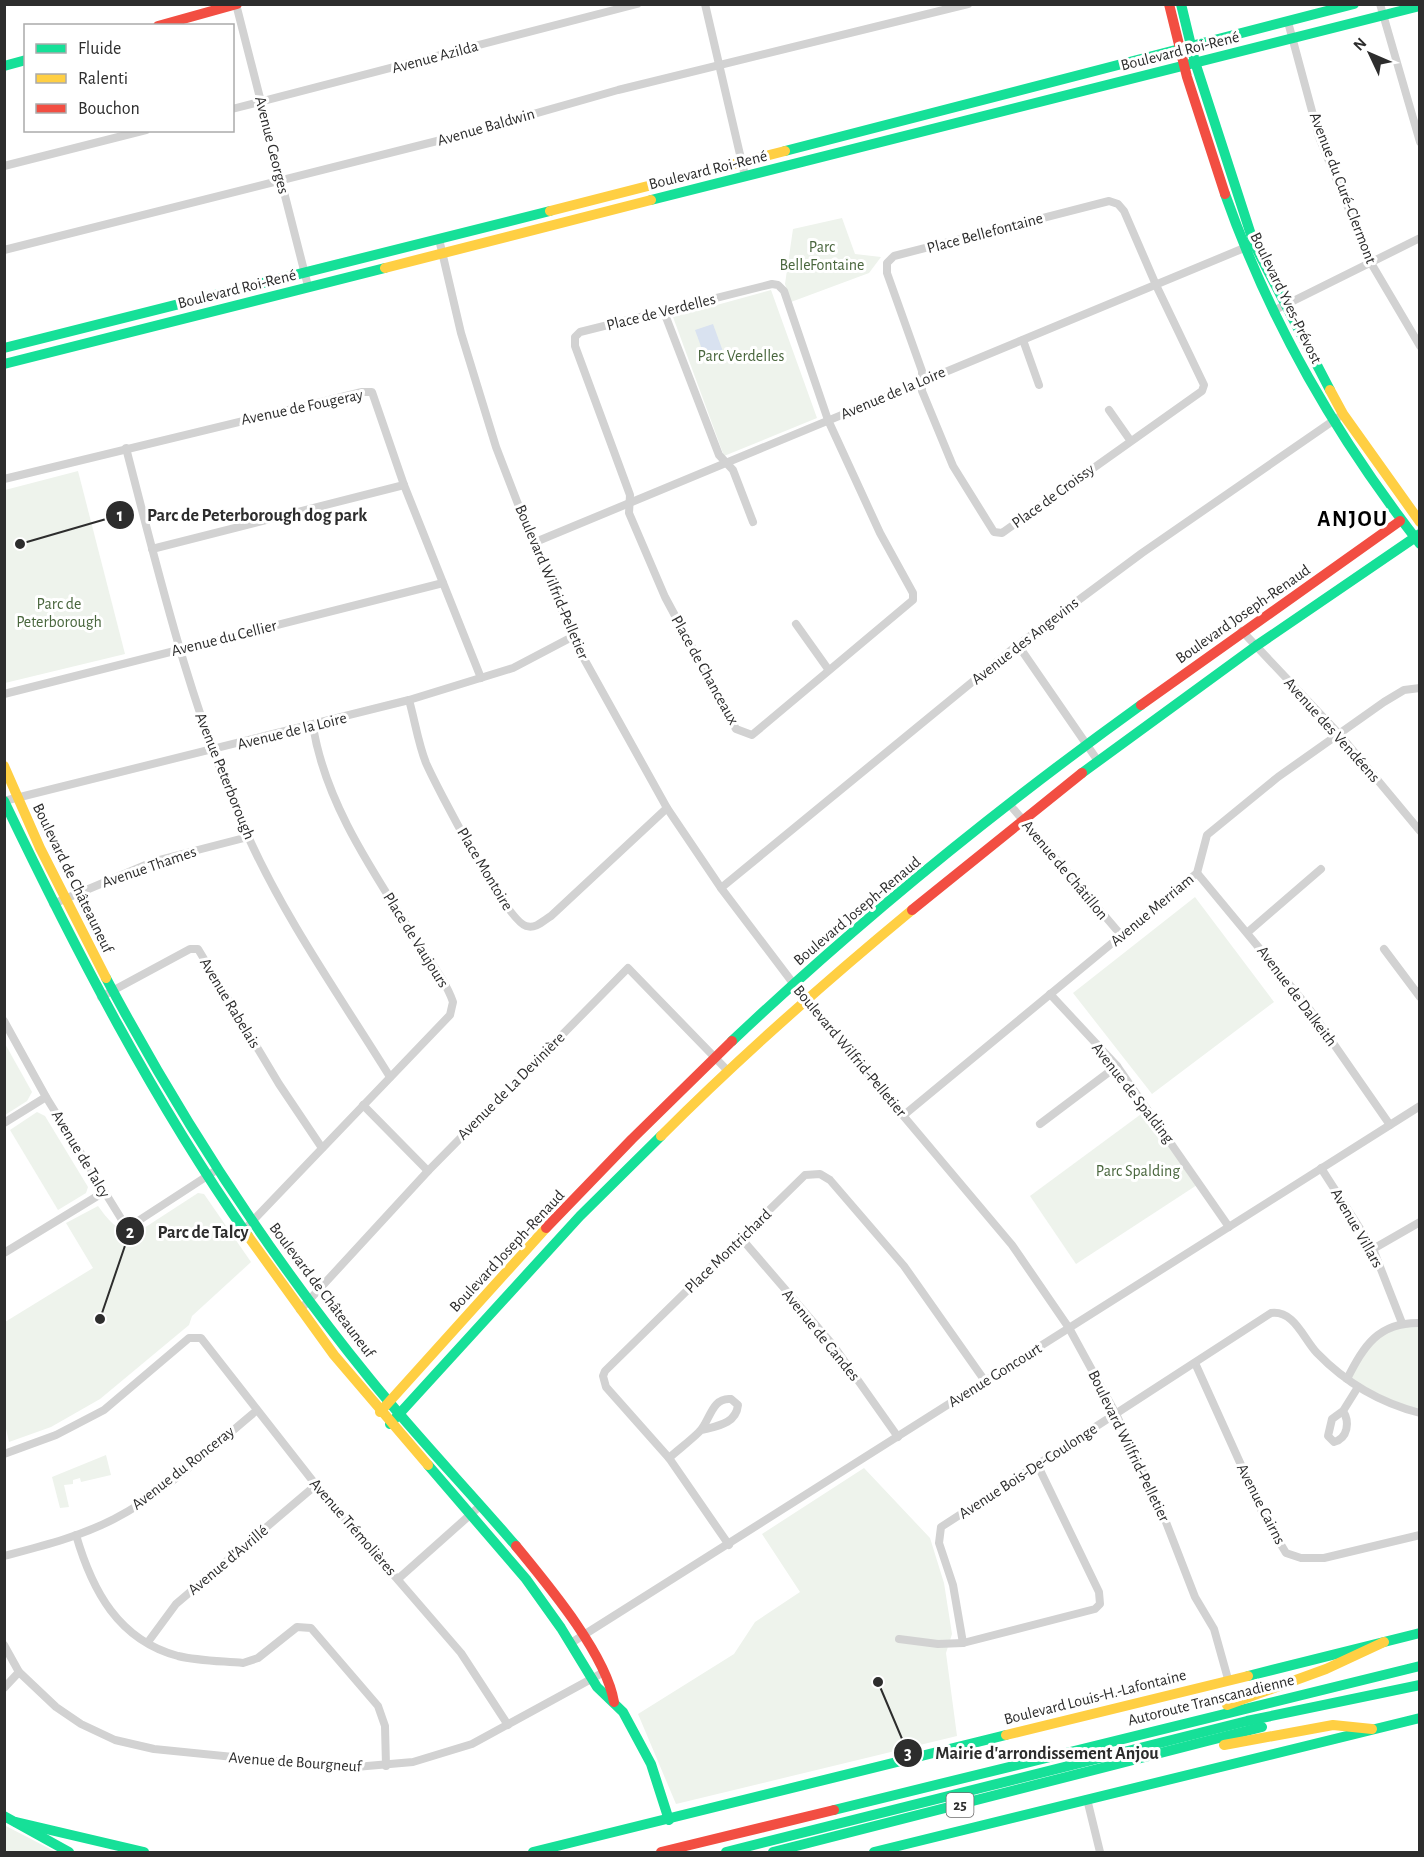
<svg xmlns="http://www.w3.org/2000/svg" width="1424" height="1857" viewBox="0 0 1424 1857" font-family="'Alegreya Sans',sans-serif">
	<rect width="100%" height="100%" fill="#fff"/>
	<!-- green -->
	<g fill="#eef3ec">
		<path d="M842,218L855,254L881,257L869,273L791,302L785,284L793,229Z"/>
		<path d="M771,290L817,418L724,456L673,317Z"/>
		<path d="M78,471L125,654L5,683V490Z"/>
		<path d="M1195,897L1274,1002L1152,1094L1073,993Z"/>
		<path d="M4,1042L32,1092L27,1101L5,1115Z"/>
		<path d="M1148,1109L1200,1183L1076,1264L1030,1196Z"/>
		<path d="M37,1112L45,1116L88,1187L86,1193L58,1210L10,1130Z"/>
		<path d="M198,1193L204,1194L251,1262L192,1316L189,1325L100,1399L51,1427L9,1442L5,1424V1322L93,1268L66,1223L98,1206C110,1222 119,1235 141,1230Z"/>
		<path d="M1419,1323V1413L1347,1379C1366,1343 1377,1328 1419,1323Z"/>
		<path d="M106,1455L111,1475L81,1482L80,1478L73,1480V1484L64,1485L69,1507L60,1508L52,1477Z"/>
		<path d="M864,1468L930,1538L944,1583L952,1634L946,1653L957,1736L676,1804L638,1714L734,1654L755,1622L800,1592L762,1534Z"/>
		<path d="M4,1825L56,1852H5Z"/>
	</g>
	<!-- water -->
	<path fill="#d9e2f0" d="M713,324L725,357L707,363L695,330Z"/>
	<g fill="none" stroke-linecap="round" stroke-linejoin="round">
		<!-- street -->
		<g stroke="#d2d2d2" stroke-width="8">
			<path d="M236,4L308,286"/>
			<path d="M705,4L745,176"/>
			<path d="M1380,4L1420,142"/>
			<path d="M1288,22L1319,137L1371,263L1420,346"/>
			<path d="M232,109L637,4"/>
			<path d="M4,166L146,130"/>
			<path d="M1109,201L1118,204L1124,211L1156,285L1204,385L1202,391L1002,533L994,532L953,466L922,391V371L887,273V263L894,256Z"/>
			<path d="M439,239L461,333L496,447L533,543L578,648L667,808L721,888L805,999L1012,1245L1069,1328L1116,1414L1164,1517L1195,1597L1214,1629L1228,1679"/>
			<path d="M4,250L449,138L618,90L968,4"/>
			<path d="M772,284L778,285L784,291L828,420L880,533L913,593V600L752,735L736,729L665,597L629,513L630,495L575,346V337L580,332Z"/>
			<path d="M1273,311L1420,238"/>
			<path d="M664,312L719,455L733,470L753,522"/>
			<path d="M1023,340L1039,385"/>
			<path d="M1109,410L1130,440"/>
			<path d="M126,448C160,579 191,710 247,834C285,919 341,998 390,1077"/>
			<path d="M4,479L362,392H372L404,485L481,678"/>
			<path d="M533,543L1249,246"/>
			<path d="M152,549L404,485"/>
			<path d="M796,624L828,669"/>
			<path d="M1242,631L1340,735L1420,831"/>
			<path d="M1018,645L1098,761"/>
			<path d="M4,694L443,583"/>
			<path d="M409,700C415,721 418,743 426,763C437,788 506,920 526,926C536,929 543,921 551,916L667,808"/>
			<path d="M4,801L409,700L513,668L572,637"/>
			<path d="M1010,805L1121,935"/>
			<path d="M1197,873L1308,1007L1390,1125"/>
			<path d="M721,888L1010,651L1142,553L1343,414"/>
			<path d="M53,904L155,861L248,837"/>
			<path d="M1248,932L1321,869"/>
			<path d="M1384,949L1420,997"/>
			<path d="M1050,994L1117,1066L1229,1227"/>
			<path d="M101,997L190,949H198L279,1084L322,1148"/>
			<path d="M4,1021L46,1097L122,1220L133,1223L138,1221L218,1169"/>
			<path d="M363,1105L428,1171"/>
			<path d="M904,1115L1197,873L1207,835L1278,777L1384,702L1404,690L1420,688"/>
			<path d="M4,1123L46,1097"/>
			<path d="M1040,1124L1117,1066"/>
			<path d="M1321,1168L1373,1249L1402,1323"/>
			<path d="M243,1231L450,1015L453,1002C445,979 426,956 413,935C372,870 325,802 313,726"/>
			<path d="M741,1238L833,1345L898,1437"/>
			<path d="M1373,1249L1420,1222"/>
			<path d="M4,1253L104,1192"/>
			<path d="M300,1310L428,1171L628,968L727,1070"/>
			<path d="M1195,1363L1265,1518L1286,1553L1301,1558H1324L1420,1535"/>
			<path d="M1347,1379C1364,1346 1378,1322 1420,1323"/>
			<path d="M1343,1411C1350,1422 1348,1438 1334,1442L1328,1436L1332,1419L1343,1411L1358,1387"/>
			<path d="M4,1454L56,1435L104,1410L189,1338H201L316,1485L461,1653L508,1725"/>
			<path d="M669,1458C679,1449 690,1441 699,1432C710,1422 711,1397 731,1399L738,1405C736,1424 717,1426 702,1430"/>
			<path d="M76,1535C92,1590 118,1640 178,1656C199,1661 222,1661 243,1663L258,1658L297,1627L311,1628L378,1706L385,1726L386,1766"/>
			<path d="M729,1545L669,1458L606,1387L603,1376L605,1371L805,1175L820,1174L830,1180L904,1266L985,1381"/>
			<path d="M4,1556C42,1546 79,1537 114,1519C166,1492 211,1448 256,1411"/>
			<path d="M398,1579L480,1506"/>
			<path d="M899,1639L938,1644L963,1643L1095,1609L1100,1604L1099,1592L1038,1466"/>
			<path d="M148,1642L176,1604L316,1485"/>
			<path d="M571,1643L1420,1106"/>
			<path d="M963,1643L953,1585L939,1543L941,1527L1271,1313C1294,1310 1303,1338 1317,1353C1345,1382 1381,1403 1420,1413"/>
			<path d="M4,1645L19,1672L56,1707L81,1724L115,1740L154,1749L344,1768L413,1762L472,1744L604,1672"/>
			<path d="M4,1688L19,1672"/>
			<path d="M1087,1799L1100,1852"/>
		</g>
		<!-- fast -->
		<g stroke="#16e098" stroke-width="10">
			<path d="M1181,4L1195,62L1254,244L1330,390"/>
			<path d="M4,66L26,60"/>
			<path d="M785,151L1354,4"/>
			<path d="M1225,194C1271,324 1336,436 1420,544"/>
			<path d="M651,200L1420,6"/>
			<path d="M4,348L550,211"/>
			<path d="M4,364L385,268"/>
			<path d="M1082,773L1256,646L1420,534"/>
			<path d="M4,801C76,951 153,1100 248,1236"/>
			<path d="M106,978C181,1119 270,1256 370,1379C417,1437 468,1490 516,1546"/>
			<path d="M732,1041C860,920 998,808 1141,705"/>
			<path d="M390,1424L580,1216L661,1136"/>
			<path d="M428,1465L526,1579L561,1628L597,1687L623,1712L651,1764L669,1820"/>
			<path d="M1248,1676L1420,1633"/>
			<path d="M834,1810L1420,1666"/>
			<path d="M4,1816L69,1852"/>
			<path d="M16,1822L144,1852"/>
			<path d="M533,1852L1006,1735"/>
			<path d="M726,1852L1247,1721L1420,1685"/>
			<path d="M773,1852L1262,1727"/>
			<path d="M874,1852L1420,1718"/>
		</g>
		<!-- slow -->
		<g stroke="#ffcf43" stroke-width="10">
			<path d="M550,211L785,151"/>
			<path d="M385,268L651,200"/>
			<path d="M1330,390L1343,414L1420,522"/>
			<path d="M4,766L40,848L106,978"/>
			<path d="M661,1136C741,1056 825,982 912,910"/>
			<path d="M248,1236L334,1355L428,1465"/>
			<path d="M380,1412L546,1228"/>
			<path d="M1227,1705L1326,1669L1384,1642"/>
			<path d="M1006,1735L1248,1676"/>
			<path d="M1224,1745L1333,1725L1372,1729"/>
		</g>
		<!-- jam -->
		<g stroke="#f24e42" stroke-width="10">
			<path d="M1169,4L1187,77L1225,194"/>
			<path d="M158,26L237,4"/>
			<path d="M1141,705L1400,521"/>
			<path d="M912,910L1082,773"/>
			<path d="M546,1228L632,1139L732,1041"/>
			<path d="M516,1546C548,1585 606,1654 614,1702"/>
			<path d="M661,1852L834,1810"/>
		</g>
	</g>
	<g text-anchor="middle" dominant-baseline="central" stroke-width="6" stroke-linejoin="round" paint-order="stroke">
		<!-- shield labels -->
		<rect fill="#fff" stroke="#6c6c6c" stroke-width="1.5" x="946.5" y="1793" width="27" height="24" rx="4.5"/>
		<g font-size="15" font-weight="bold" fill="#2d2d2d">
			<text x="960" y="1805">25</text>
		</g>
		<!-- street labels -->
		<g font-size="16" fill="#2d2d2d" stroke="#fff">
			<text transform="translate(1180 51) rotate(-14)">Boulevard Roi-René</text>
			<text transform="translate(435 57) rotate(-15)">Avenue Azilda</text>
			<text transform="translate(486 127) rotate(-16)">Avenue Baldwin</text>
			<text transform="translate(272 145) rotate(76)">Avenue Georges</text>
			<text transform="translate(708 170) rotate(-14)">Boulevard Roi-René</text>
			<text transform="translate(1343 188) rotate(69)">Avenue du Curé-Clermont</text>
			<text transform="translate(985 233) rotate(-15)">Place Bellefontaine</text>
			<text transform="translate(237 289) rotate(-14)">Boulevard Roi-René</text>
			<text transform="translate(1286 298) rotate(64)">Boulevard Yves-Prévost</text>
			<text transform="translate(661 312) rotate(-14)">Place de Verdelles</text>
			<text transform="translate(893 393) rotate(-23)">Avenue de la Loire</text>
			<text transform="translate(302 407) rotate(-12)">Avenue de Fougeray</text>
			<text transform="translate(1053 496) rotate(-36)">Place de Croissy</text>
			<text transform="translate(552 582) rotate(67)">Boulevard Wilfrid-Pelletier</text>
			<text transform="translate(1243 614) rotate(-35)">Boulevard Joseph-Renaud</text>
			<text transform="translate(224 638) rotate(-14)">Avenue du Cellier</text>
			<text transform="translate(1025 641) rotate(-38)">Avenue des Angevins</text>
			<text transform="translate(705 670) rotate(61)">Place de Chanceaux</text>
			<text transform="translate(1332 730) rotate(48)">Avenue des Vendéens</text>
			<text transform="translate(292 731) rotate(-14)">Avenue de la Loire</text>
			<text transform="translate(225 776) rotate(68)">Avenue Peterborough</text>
			<text transform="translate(149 867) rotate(-19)">Avenue Thames</text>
			<text transform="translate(485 869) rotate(59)">Place Montoire</text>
			<text transform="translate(1065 870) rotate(50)">Avenue de Châtillon</text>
			<text transform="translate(73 878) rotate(64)">Boulevard de Châteauneuf</text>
			<text transform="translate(1152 910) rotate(-40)">Avenue Merriam</text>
			<text transform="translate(857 911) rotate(-40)">Boulevard Joseph-Renaud</text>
			<text transform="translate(416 940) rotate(58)">Place de Vaujours</text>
			<text transform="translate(1297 996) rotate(53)">Avenue de Dalkeith</text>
			<text transform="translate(230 1003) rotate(59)">Avenue Rabelais</text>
			<text transform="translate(850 1051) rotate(50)">Boulevard Wilfrid-Pelletier</text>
			<text transform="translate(511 1086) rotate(-45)">Avenue de La Devinière</text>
			<text transform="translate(1133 1093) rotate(52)">Avenue de Spalding</text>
			<text transform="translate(81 1154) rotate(59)">Avenue de Talcy</text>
			<text transform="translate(1357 1228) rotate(60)">Avenue Villars</text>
			<text transform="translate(507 1251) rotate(-47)">Boulevard Joseph-Renaud</text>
			<text transform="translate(728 1251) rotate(-44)">Place Montrichard</text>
			<text transform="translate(322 1290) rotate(53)">Boulevard de Châteauneuf</text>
			<text transform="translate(821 1335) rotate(51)">Avenue de Candes</text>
			<text transform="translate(995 1375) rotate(-32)">Avenue Goncourt</text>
			<text transform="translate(1129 1446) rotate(64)">Boulevard Wilfrid-Pelletier</text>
			<text transform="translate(183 1468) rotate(-38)">Avenue du Ronceray</text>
			<text transform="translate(1028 1471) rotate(-33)">Avenue Bois-De-Coulonge</text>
			<text transform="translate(1261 1504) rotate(63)">Avenue Cairns</text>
			<text transform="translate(353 1527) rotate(49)">Avenue Trémolières</text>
			<text transform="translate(228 1560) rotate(-40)">Avenue d'Avrillé</text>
			<text transform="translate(1095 1697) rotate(-14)">Boulevard Louis-H.-Lafontaine</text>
			<text transform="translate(1211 1700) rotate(-14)">Autoroute Transcanadienne</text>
			<text transform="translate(295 1762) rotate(4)">Avenue de Bourgneuf</text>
		</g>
		<!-- park labels -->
		<g font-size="16" fill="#49663d" stroke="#fff">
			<text x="822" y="247">Parc<tspan x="822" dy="18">BelleFontaine</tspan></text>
			<text x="741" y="356">Parc Verdelles</text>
			<text x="59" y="604">Parc de<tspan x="59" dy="18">Peterborough</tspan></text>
			<text x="1138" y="1171">Parc Spalding</text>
		</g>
		<!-- district labels -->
		<g font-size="22" font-weight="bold" letter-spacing="1.5" fill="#000" stroke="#fff">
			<text x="1353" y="519">ANJOU</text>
		</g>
	</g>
	<!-- callouts -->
	<path fill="none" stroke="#2d2d2d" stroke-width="2" d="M20 544L120 515M100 1319L130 1231M878 1682L908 1753"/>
	<g fill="#2d2d2d" stroke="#fff" stroke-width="2">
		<circle cx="20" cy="544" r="6"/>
		<circle cx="100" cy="1319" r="6"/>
		<circle cx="878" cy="1682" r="6"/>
		<circle cx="120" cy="515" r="15"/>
		<circle cx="130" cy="1231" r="15"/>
		<circle cx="908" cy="1753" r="15"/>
	</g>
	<g font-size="18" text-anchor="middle" font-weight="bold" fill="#fff">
		<text x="120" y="521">1</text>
		<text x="130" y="1238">2</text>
		<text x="908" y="1759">3</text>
	</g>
	<g font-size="18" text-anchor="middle" font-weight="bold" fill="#2d2d2d" stroke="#fff" stroke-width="6" stroke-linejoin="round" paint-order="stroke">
		<text x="257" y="521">Parc de Peterborough dog park</text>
		<text x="203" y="1238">Parc de Talcy</text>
		<text x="1047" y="1759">Mairie d'arrondissement Anjou</text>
	</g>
	<!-- border -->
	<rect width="1424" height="1857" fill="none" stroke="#2d2d2d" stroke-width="12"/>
	<!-- legend -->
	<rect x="24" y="24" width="210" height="108" fill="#ffffff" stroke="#ababab" stroke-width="1.5"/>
	<rect x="36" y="44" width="30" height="9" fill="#16e098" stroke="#ababab" stroke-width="1.5"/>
	<text x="78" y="54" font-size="18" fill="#2d2d2d">Fluide</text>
	<rect x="36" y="74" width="30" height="9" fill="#ffcf43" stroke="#ababab" stroke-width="1.5"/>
	<text x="78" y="84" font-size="18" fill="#2d2d2d">Ralenti</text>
	<rect x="36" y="104" width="30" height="9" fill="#f24e42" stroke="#ababab" stroke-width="1.5"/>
	<text x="78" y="114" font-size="18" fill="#2d2d2d">Bouchon</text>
	<!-- north arrow -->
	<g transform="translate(1370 54) rotate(314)" stroke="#ffffff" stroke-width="4.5" paint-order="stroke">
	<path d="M0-4.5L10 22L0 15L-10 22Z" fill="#2d2d2d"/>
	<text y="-9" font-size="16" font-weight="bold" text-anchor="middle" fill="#2d2d2d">N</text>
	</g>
</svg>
